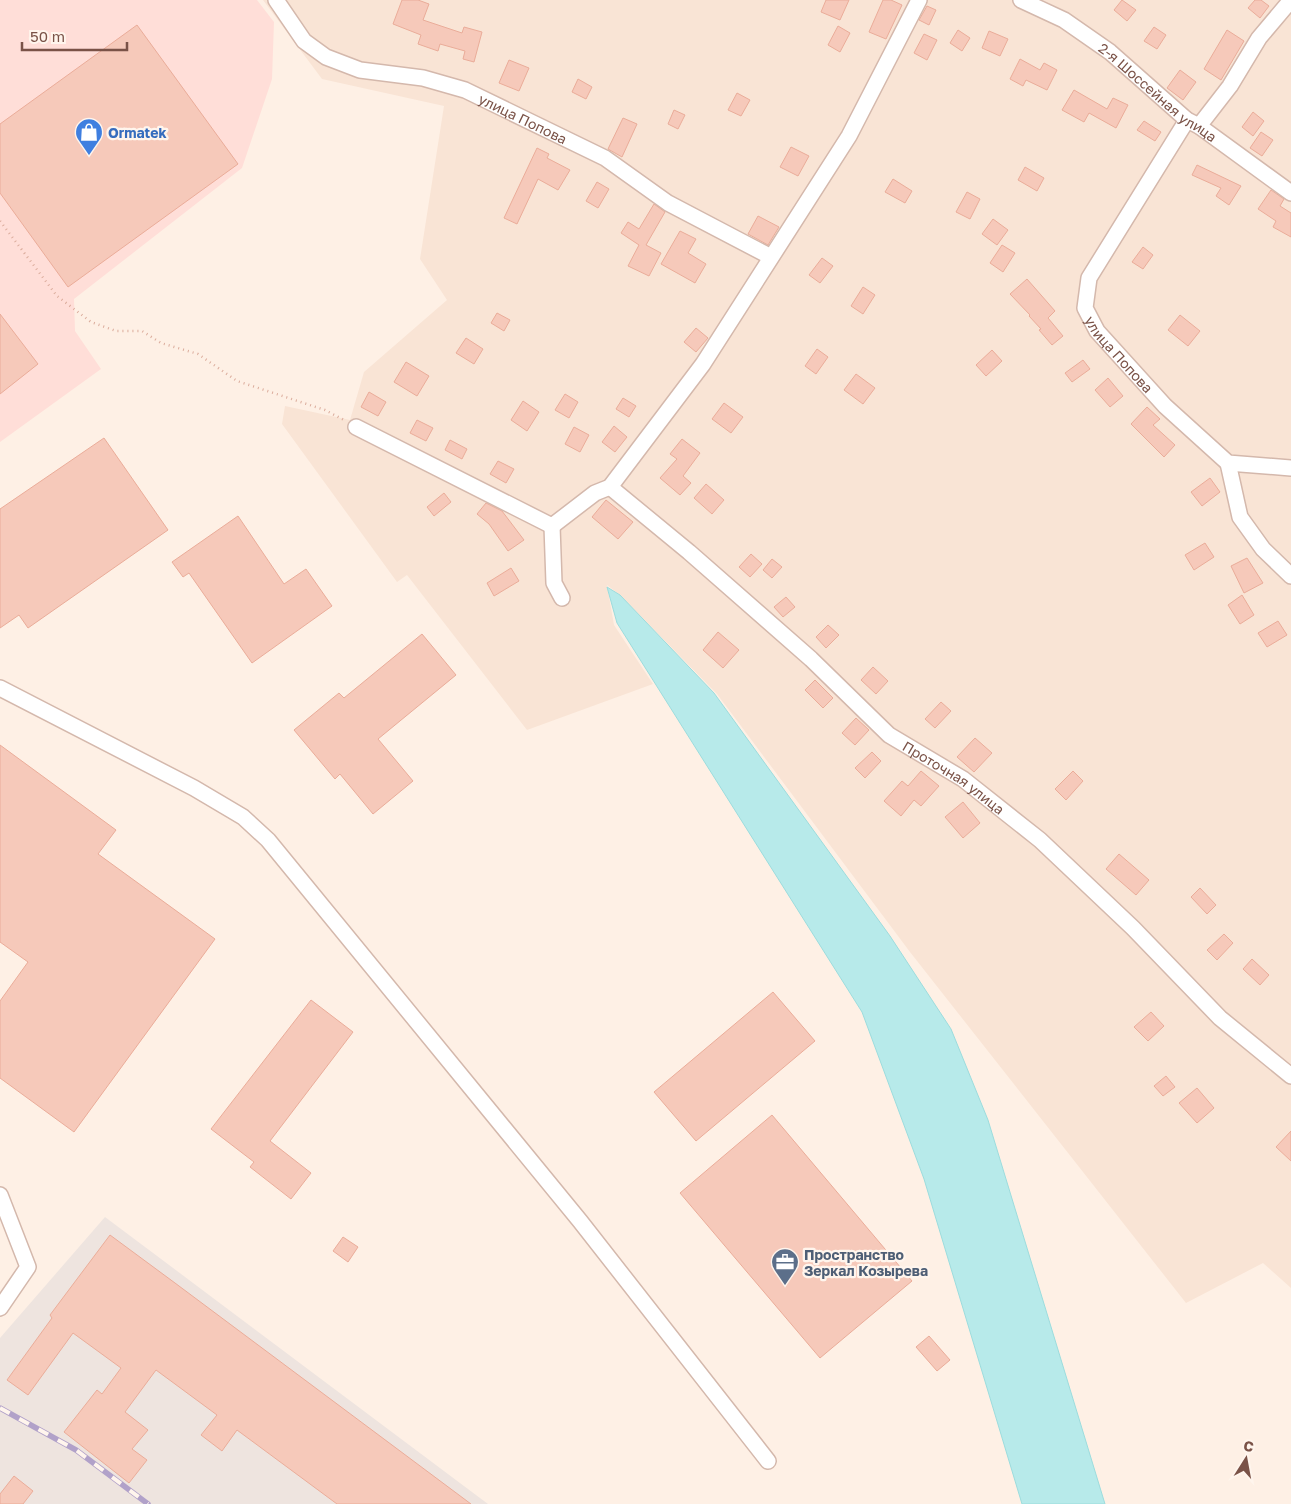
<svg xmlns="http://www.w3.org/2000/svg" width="1291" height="1504" viewBox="0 0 1291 1504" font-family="'Golos Text',sans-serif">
	<rect width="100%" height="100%" fill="#fef0e5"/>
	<!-- residential -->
	<path fill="#f9e4d5" d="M263,0H1291V1288L1263,1263L1186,1303L910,952L717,694L620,595L607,585L614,625L653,684L527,730L407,575L397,582L282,424L285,406L350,420L364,372L447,300L420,259L444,106L322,79Z"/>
	<!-- commercial -->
	<path fill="#ffded8" d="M0,0H257L274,22L272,79L242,168L74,299L75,331L101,369L0,442Z"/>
	<!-- industrial -->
	<path fill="#eee4df" d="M105,1217L488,1504H0V1338Z"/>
	<!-- water -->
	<path fill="#b7eaea" stroke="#9cdcdd" d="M607,587L620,595L714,693L890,936L951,1029L988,1120L1105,1504H1022L924,1179L862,1012L617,623Z"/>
	<!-- building -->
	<g fill="#f6c9ba" stroke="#eaac99">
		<path d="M402,0H418L429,4L423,20L462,33L464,27L482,32L474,62L463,59L465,51L440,44L438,51L418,44L421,35L393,24Z"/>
		<path d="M826,0H849L840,20L821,12Z"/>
		<path d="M883,0H891L902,5L886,39L869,32Z"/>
		<path d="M1122,0L1136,10L1127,21L1114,10Z"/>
		<path d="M1255,0H1261L1269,6L1260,18L1248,8Z"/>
		<path d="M927,6L936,10L929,25L919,20Z"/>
		<path d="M137,25L238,164L68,287L0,193V124Z"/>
		<path d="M838,26L850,33L840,52L828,45Z"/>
		<path d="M1154,27L1166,35L1157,49L1144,41Z"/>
		<path d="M958,30L970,38L962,51L950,43Z"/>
		<path d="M1227,30L1244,41L1221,80L1204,69Z"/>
		<path d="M989,31L1008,39L1000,56L982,48Z"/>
		<path d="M924,34L937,40L927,60L914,53Z"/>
		<path d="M1020,59L1040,70L1044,63L1057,70L1047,90L1026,80L1023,86L1010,79Z"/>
		<path d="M509,60L529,68L519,91L499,83Z"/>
		<path d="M1180,70L1196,82L1183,100L1167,88Z"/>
		<path d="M578,79L592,87L586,99L572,92Z"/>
		<path d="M1074,90L1107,109L1113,98L1128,105L1116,128L1089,113L1084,122L1062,110Z"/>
		<path d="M737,93L750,100L741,116L728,110Z"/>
		<path d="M674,110L685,115L678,129L668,124Z"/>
		<path d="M1253,112L1264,121L1253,136L1242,127Z"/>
		<path d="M623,118L637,124L622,157L608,149Z"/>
		<path d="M1144,121L1161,132L1155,141L1137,130Z"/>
		<path d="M1261,132L1273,140L1262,156L1250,148Z"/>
		<path d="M791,147L809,156L798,176L780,167Z"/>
		<path d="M537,148L549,154L547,158L570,170L558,190L538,179L517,224L504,218Z"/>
		<path d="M1197,165L1241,186L1229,205L1216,196L1221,188L1192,175Z"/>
		<path d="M1025,167L1044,178L1037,191L1018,180Z"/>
		<path d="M893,179L912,191L905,203L885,192Z"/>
		<path d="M597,182L609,189L598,208L586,201Z"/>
		<path d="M1271,190L1284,199L1280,206L1291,213V237L1273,227L1276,221L1258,209Z"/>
		<path d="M967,192L980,199L970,219L956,212Z"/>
		<path d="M654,204L665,212L646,245L661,253L649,276L628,266L639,245L621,233L628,222L639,229Z"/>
		<path d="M758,216L779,227L768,245L748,234Z"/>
		<path d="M993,219L1008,230L997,245L982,234Z"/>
		<path d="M680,231L696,239L688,253L706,264L695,283L661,264Z"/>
		<path d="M1002,245L1015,253L1003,272L990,263Z"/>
		<path d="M1143,247L1153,255L1143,269L1132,262Z"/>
		<path d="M822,258L833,266L820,283L809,275Z"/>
		<path d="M1027,279L1055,311L1048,318L1063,336L1052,345L1039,330L1041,329L1029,316L1030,315L1010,294Z"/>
		<path d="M863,287L875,295L863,314L851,306Z"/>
		<path d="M497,313L510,320L504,331L491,323Z"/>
		<path d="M0,314L38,364L0,394Z"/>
		<path d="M1180,315L1200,331L1188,346L1168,330Z"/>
		<path d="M696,328L708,338L696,352L684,342Z"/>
		<path d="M466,338L483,349L474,364L456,353Z"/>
		<path d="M817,349L828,357L816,374L805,366Z"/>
		<path d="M992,350L1002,361L986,376L976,365Z"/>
		<path d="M1083,360L1090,369L1072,382L1065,373Z"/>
		<path d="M406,362L429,376L417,396L394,382Z"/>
		<path d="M856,374L875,388L863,404L844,390Z"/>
		<path d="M1108,378L1123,396L1110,407L1095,390Z"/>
		<path d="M369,392L386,402L378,416L361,407Z"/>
		<path d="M565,394L578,402L569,418L555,410Z"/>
		<path d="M623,398L636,406L629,417L616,409Z"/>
		<path d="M523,401L539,412L527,431L511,420Z"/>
		<path d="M724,403L743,417L731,433L712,419Z"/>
		<path d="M1147,407L1160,419L1153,425L1175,445L1164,457L1131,424Z"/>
		<path d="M417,420L433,428L426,441L410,433Z"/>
		<path d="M614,426L627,437L615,452L602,442Z"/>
		<path d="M574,427L589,435L580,452L565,444Z"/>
		<path d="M104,438L168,530L28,628L19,615L0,628V509Z"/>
		<path d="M682,439L700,453L683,476L691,483L680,495L660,478L677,459L670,454Z"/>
		<path d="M450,440L467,449L462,459L445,450Z"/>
		<path d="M498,461L514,469L506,483L490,474Z"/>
		<path d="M1210,478L1220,492L1202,506L1191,492Z"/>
		<path d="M706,484L724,500L712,514L694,498Z"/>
		<path d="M444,493L451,502L434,516L427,507Z"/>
		<path d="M606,500L633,522L618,539L592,517Z"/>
		<path d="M486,503L502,511L524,540L508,551L489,524L477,514Z"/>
		<path d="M238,516L284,584L306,569L332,606L252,663L189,573L183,577L172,562Z"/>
		<path d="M1205,543L1214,557L1194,570L1185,555Z"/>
		<path d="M751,554L762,564L750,577L739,567Z"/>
		<path d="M1247,558L1263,583L1244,593L1231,566Z"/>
		<path d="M772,559L782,567L772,578L763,570Z"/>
		<path d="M511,568L519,581L494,596L487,583Z"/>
		<path d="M1242,595L1254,615L1240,624L1228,605Z"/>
		<path d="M786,597L795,607L783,617L774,607Z"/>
		<path d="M1278,621L1287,635L1267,647L1258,633Z"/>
		<path d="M828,625L839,635L826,648L816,637Z"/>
		<path d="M718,632L739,650L723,668L703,650Z"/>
		<path d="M422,634L456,675L378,739L413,781L373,814L340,774L335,779L294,730L339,693L344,698Z"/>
		<path d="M873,667L888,681L876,694L861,680Z"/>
		<path d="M815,680L833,698L823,708L805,690Z"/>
		<path d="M941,702L951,711L935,728L925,719Z"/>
		<path d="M856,718L869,730L855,745L842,733Z"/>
		<path d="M975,738L992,753L974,772L957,757Z"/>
		<path d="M0,745L116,830L98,854L215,939L74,1132L0,1078V1001L28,962L0,942Z"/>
		<path d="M872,752L881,761L865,778L855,768Z"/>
		<path d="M921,771L939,786L921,806L914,800L901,816L884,801L902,781L908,786Z"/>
		<path d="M1073,771L1083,781L1066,800L1055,789Z"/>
		<path d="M963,802L980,823L963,838L945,817Z"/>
		<path d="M1119,854L1149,880L1136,895L1106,869Z"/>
		<path d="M1200,888L1216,905L1207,914L1191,897Z"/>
		<path d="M1224,934L1233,943L1217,960L1207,950Z"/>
		<path d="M1252,959L1269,975L1260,985L1243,969Z"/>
		<path d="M773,992L815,1041L696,1141L654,1092Z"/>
		<path d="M311,1000L353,1032L270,1141L311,1173L291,1199L250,1167L254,1162L211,1129Z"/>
		<path d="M1151,1012L1164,1026L1148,1041L1134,1027Z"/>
		<path d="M1166,1076L1175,1087L1163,1096L1154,1086Z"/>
		<path d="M1197,1088L1214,1108L1197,1123L1179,1103Z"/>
		<path d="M772,1115L912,1281L820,1358L680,1193Z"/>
		<path d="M1291,1131V1161L1276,1147Z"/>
		<path d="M110,1235L175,1283L471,1504H337L237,1430L222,1451L201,1435L217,1415L156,1370L125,1412L148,1430L132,1449L147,1460L129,1483L64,1432L97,1390L102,1394L121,1368L73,1333L28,1395L7,1380L52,1318L50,1315Z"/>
		<path d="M343,1237L358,1247L348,1262L333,1251Z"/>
		<path d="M929,1336L950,1360L937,1371L916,1347Z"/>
		<path d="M14,1476L33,1491L23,1504H0V1494Z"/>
	</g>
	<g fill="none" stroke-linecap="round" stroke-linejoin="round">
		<!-- minor casing -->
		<g stroke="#d4b8ac" stroke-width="18">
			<g id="minor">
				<path id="s1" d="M276,0L304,41L326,57L360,70L423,78L465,90L605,158L668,203L771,257"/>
				<path id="s2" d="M1021,0L1064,20L1110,52L1187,120L1199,126L1291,193"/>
				<path id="s3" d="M1187,120L1089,278L1085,308L1097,331L1165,406L1228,463L1291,468"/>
				<path d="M1199,126L1230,86L1259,38L1291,0"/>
				<path d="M356,427L552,526L595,493L610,487L703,364L849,136L919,0"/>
				<path d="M1228,463L1240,517L1263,549L1291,576"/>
				<path id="s4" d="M610,487L689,552L811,659L889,735L963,779L1040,840L1133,928L1220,1018L1291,1076"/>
				<path d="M552,526L554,583L562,598"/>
				<path d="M0,688L194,788L243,817L268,840L580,1221L768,1461"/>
				<path d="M0,1195L28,1267L0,1308"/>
			</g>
		</g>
		<!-- path -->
		<path stroke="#dbac9c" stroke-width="2.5" stroke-dasharray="1 4" stroke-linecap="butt" d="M0,221L57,296L91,322L116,331H142L161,343L198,354L237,381L325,410L344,420"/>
		<!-- minor -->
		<use href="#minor" stroke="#fff" stroke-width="15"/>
		<!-- rail casing -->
		<g stroke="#b1a1c9" stroke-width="5.5">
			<path id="rail" d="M0,1408L76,1450L148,1504"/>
		</g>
		<!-- rail -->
		<use href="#rail" stroke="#fff5ed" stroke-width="4" stroke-dasharray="11" stroke-linecap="butt"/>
	</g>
	<!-- icons -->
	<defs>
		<g id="shop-pin" transform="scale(1.4375)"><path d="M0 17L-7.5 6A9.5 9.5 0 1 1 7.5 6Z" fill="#3f7fe0" stroke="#fff5ed"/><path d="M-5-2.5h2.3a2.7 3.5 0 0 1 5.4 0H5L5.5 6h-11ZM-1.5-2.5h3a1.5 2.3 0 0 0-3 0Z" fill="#fff"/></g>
		<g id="office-pin" transform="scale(1.4375)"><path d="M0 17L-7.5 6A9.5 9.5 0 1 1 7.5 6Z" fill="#5c6f8a" stroke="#fff5ed"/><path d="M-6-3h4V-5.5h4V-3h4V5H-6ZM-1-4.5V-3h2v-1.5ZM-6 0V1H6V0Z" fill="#fff"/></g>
	</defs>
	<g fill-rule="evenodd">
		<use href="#shop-pin" x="89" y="132"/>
		<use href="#office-pin" x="785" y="1262"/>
	</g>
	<g text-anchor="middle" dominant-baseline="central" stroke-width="4.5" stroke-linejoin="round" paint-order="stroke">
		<!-- street labels -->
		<g font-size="14" fill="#7a5247" stroke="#fff5ed">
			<text stroke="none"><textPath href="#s2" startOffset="166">2-я Шоссейная улица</textPath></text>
			<text stroke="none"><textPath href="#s1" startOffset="285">улица Попова</textPath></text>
			<text stroke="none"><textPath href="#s3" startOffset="274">улица Попова</textPath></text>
			<text stroke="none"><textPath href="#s4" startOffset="451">Проточная улица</textPath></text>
		</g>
		<!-- shop labels -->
		<g font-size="14" font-weight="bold" fill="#366cbe" stroke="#fff5ed" text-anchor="start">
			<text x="108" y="132">Ormatek</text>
		</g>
		<!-- service labels -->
		<g font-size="14" font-weight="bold" fill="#4e5e75" stroke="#fff5ed" text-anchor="start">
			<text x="804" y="1254">Пространство<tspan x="804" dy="16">Зеркал Козырева</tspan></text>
		</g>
	</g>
	<!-- north arrow -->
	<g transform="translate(1246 1459) rotate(11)" stroke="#fff5ed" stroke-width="4" paint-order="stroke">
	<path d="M0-4L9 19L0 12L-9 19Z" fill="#7a5247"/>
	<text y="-8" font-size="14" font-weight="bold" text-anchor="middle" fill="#7a5247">С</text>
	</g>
	<!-- scale -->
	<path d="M22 42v8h105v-8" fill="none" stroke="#7a5247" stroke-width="2.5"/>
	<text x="30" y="42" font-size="15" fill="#7a5247" stroke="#fff5ed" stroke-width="4" paint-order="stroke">50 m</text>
</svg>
